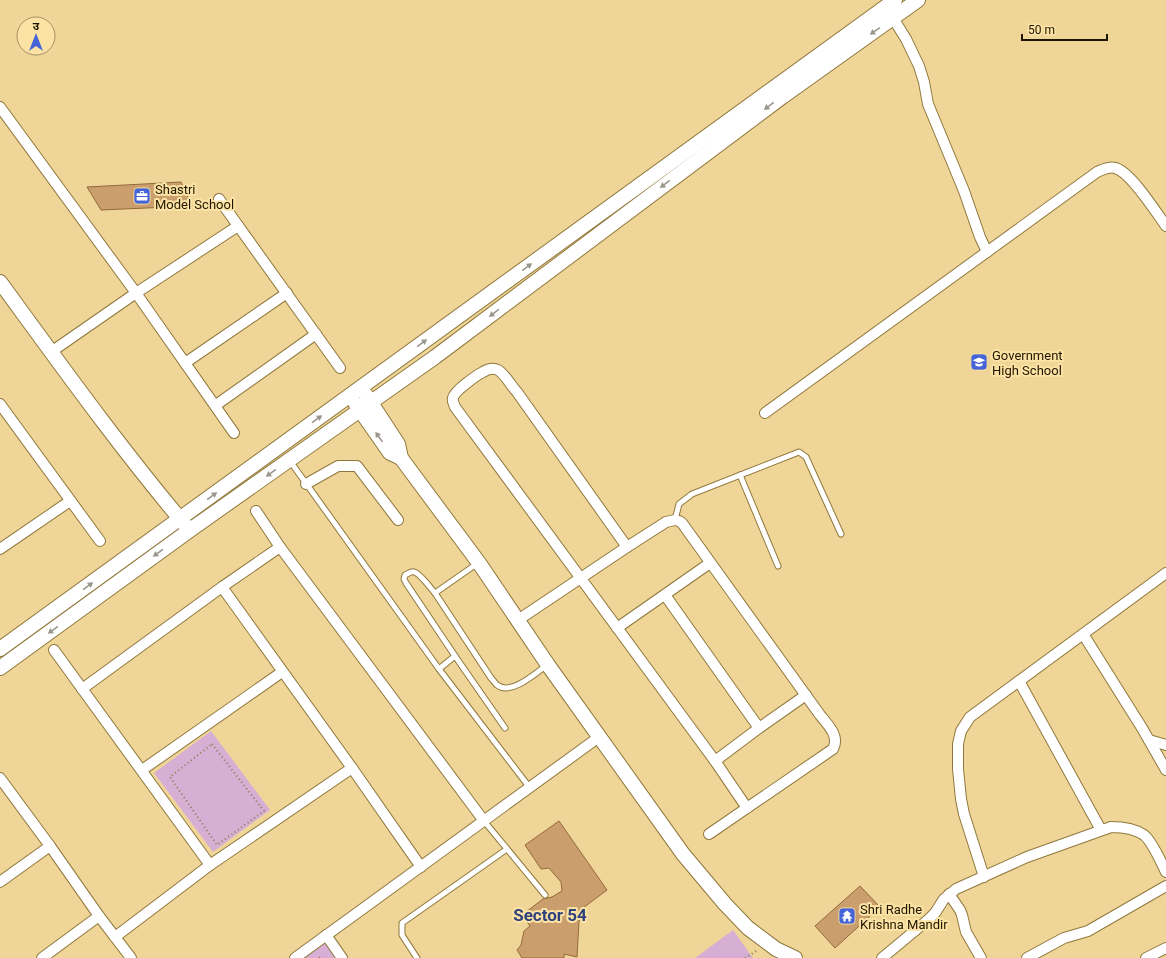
<svg xmlns="http://www.w3.org/2000/svg" width="1166" height="958" viewBox="0 0 1166 958" font-family="Roboto,'Noto Sans Devanagari',sans-serif">
	<rect width="100%" height="100%" fill="#efd698"/>
	<!-- green -->
	<g fill="#d7afd4">
		<path d="M211,731L270,810L213,852L154,773Z"/>
		<path d="M733,930L753,958H695Z"/>
		<path d="M326,935L342,958H295Z"/>
	</g>
	<!-- building -->
	<g fill="#cb9e6d" stroke="#936939">
		<path d="M181,182L192,206L101,210L87,187Z"/>
		<path d="M559,821L607,890L583,908V917L579,921L577,957L564,954V958H522L517,950L521,945L524,931L530,926L522,915L543,899L552,897L562,891L561,882L549,868L541,869L525,845Z"/>
		<path d="M860,886L880,907L835,948L815,926Z"/>
	</g>
	<g fill="none" stroke-linecap="round" stroke-linejoin="round">
		<!-- lane casing -->
		<g stroke="#90783c" stroke-width="7">
			<g id="lane">
				<path d="M290,461L439,669L530,788"/>
				<path d="M740,475L778,566"/>
				<path d="M675,520L679,504L692,494L799,452L806,457L841,534"/>
				<path d="M435,593L491,678C493,680 495,683 497,685C511,696 536,673 547,665"/>
				<path d="M455,656L406,583L404,579L405,575C408,574 411,571 414,572C420,573 431,589 435,593L478,563"/>
				<path d="M439,669L455,656L505,728"/>
				<path d="M484,821L545,895"/>
				<path d="M417,958L402,935V923L507,849"/>
			</g>
		</g>
		<!-- street casing -->
		<g stroke="#90783c" stroke-width="12">
			<g id="street">
				<path d="M893,18L906,39L919,66L924,82L928,104L964,191L980,237L987,252"/>
				<path d="M0,107L136,293L234,433"/>
				<path d="M219,199L340,368"/>
				<path d="M51,352L136,293L238,226"/>
				<path d="M185,363L287,293"/>
				<path d="M0,404L100,541"/>
				<path d="M216,405L316,334"/>
				<path d="M765,413L1097,172C1102,170 1109,166 1115,168C1130,171 1156,212 1166,226"/>
				<path d="M306,484L338,466H357L398,520"/>
				<path d="M256,511L280,547L484,821"/>
				<path d="M627,547L517,392C512,387 504,373 498,370C494,368 488,369 483,372C477,375 454,391 453,398C452,401 454,404 455,407L715,761L747,808"/>
				<path d="M0,549L70,501"/>
				<path d="M222,587L352,768L421,867"/>
				<path d="M665,595L759,728"/>
				<path d="M518,620L627,547L666,522L675,520L679,521L682,523L820,715C828,725 840,736 833,749L709,834"/>
				<path d="M617,628L710,563"/>
				<path d="M1083,634L1142,728L1166,770"/>
				<path d="M54,650L210,865"/>
				<path d="M1019,681L1101,830"/>
				<path d="M82,689L222,587L280,547"/>
				<path d="M1149,740L1166,745"/>
				<path d="M715,761L759,728L806,695"/>
				<path d="M142,770L282,672"/>
				<path d="M0,778L50,846L99,916L131,958"/>
				<path d="M984,877L964,814L961,799L958,769V744L961,731L970,717L1166,573"/>
				<path d="M0,882L50,846"/>
				<path d="M949,894L960,910L962,915L966,932L981,958"/>
				<path d="M326,935L342,958"/>
				<path d="M115,937L210,865L352,768"/>
				<path d="M42,958L99,916"/>
				<path d="M295,958L599,737"/>
				<path d="M882,958L929,919L935,913L944,899L956,889L1027,857L1111,827C1122,827 1134,828 1144,835C1152,841 1161,862 1166,872"/>
				<path d="M1027,958L1064,938L1088,931L1166,886"/>
				<path d="M1146,958L1166,948"/>
			</g>
		</g>
		<!-- secondary casing -->
		<g stroke="#90783c" stroke-width="16">
			<g id="secondary">
				<path d="M0,282C60,364 120,448 186,526"/>
				<path d="M366,395L398,444L401,458L479,563L548,665L683,854L725,904L748,928L776,949L795,958"/>
				<path d="M355,403L390,453L401,458"/>
				<path d="M0,649L895,0"/>
				<path d="M0,668L190,530L435,357L782,97L918,0"/>
			</g>
		</g>
		<!-- path -->
		<g stroke="#8b794f" stroke-width="2" stroke-dasharray="1 3" stroke-linecap="butt">
			<path d="M212,744L264,811L217,845L170,777Z"/>
			<path d="M319,958L321,957L322,958"/>
			<path d="M745,958L758,950"/>
		</g>
		<!-- lane -->
		<use href="#lane" stroke="#fff" stroke-width="5"/>
		<!-- street -->
		<use href="#street" stroke="#fff" stroke-width="10"/>
		<!-- secondary -->
		<use href="#secondary" stroke="#fff" stroke-width="14"/>
	</g>
	<!-- one-way arrows -->
	<defs><path id="oneway-solid" d="M-6-.8H1V-3.2L6.5 0L1 3.2V.8H-6Z"/></defs>
	<g fill="#9a968c">
		<use href="#oneway-solid" transform="translate(875 31) rotate(145)"/>
		<use href="#oneway-solid" transform="translate(769 106) rotate(143)"/>
		<use href="#oneway-solid" transform="translate(665 184) rotate(143)"/>
		<use href="#oneway-solid" transform="translate(527 267) rotate(-36)"/>
		<use href="#oneway-solid" transform="translate(494 313) rotate(143)"/>
		<use href="#oneway-solid" transform="translate(422 343) rotate(-36)"/>
		<use href="#oneway-solid" transform="translate(317 419) rotate(-36)"/>
		<use href="#oneway-solid" transform="translate(379 437) rotate(-125)"/>
		<use href="#oneway-solid" transform="translate(271 473) rotate(144)"/>
		<use href="#oneway-solid" transform="translate(212 496) rotate(-36)"/>
		<use href="#oneway-solid" transform="translate(158 553) rotate(144)"/>
		<use href="#oneway-solid" transform="translate(88 586) rotate(-36)"/>
		<use href="#oneway-solid" transform="translate(53 630) rotate(144)"/>
	</g>
	<!-- icons -->
	<defs>
		<g id="office-square" transform="scale(0.9)"><rect x="-9" y="-9" width="18" height="18" rx="4" fill="#4564d7" stroke="#fce3a4"/><path d="M-6-3h4V-5.5h4V-3h4V5H-6ZM-1-4.5V-3h2v-1.5ZM-6 0V1H6V0Z" fill="#fff"/></g>
		<g id="school-square" transform="scale(0.9)"><rect x="-9" y="-9" width="18" height="18" rx="4" fill="#4564d7" stroke="#fce3a4"/><path d="M0-5L7-2L0 1L-7-2ZM-4 1L0 2.5L4 1V4Q0 6-4 4Z" fill="#fff"/></g>
		<g id="temple-square" transform="scale(0.9)"><rect x="-9" y="-9" width="18" height="18" rx="4" fill="#4564d7" stroke="#fce3a4"/><path d="M0-6L5-2H3V0L6.5 2.5H4V6H1.5V3h-3V6H-4V2.5H-6.5L-3 0V-2H-5Z" fill="#fff"/></g>
	</defs>
	<g fill-rule="evenodd">
		<use href="#office-square" x="142" y="196"/>
		<use href="#school-square" x="979" y="362"/>
		<use href="#temple-square" x="847" y="916"/>
	</g>
	<g text-anchor="middle" dominant-baseline="central" stroke-width="4" stroke-linejoin="round" paint-order="stroke">
		<!-- poi labels -->
		<g font-size="13" fill="#1f1600" stroke="#fce3a4" text-anchor="start">
			<text x="155" y="189">Shastri<tspan x="155" dy="15">Model School</tspan></text>
			<text x="992" y="355">Government<tspan x="992" dy="15">High School</tspan></text>
			<text x="860" y="909">Shri Radhe<tspan x="860" dy="15">Krishna Mandir</tspan></text>
		</g>
		<!-- district labels -->
		<g font-size="17" font-weight="bold" fill="#30427c" stroke="#fce3a4">
			<text x="550" y="915">Sector 54</text>
		</g>
	</g>
	<!-- north arrow -->
	<g transform="translate(36 36)"><circle r="19" fill="#fce3a4" stroke="#a49162"/>
	<path d="M0-3L7 15L0 10L-7 15Z" fill="#4564d7"/>
	<text y="-6" font-size="11" font-weight="bold" text-anchor="middle" fill="#1f1600">उ</text>
	</g>
	<!-- scale -->
	<path d="M1022 34v6h85v-6" fill="none" stroke="#1f1600" stroke-width="2"/>
	<text x="1028" y="34" font-size="12" fill="#1f1600" stroke="#fce3a4" stroke-width="3" paint-order="stroke">50 m</text>
</svg>
